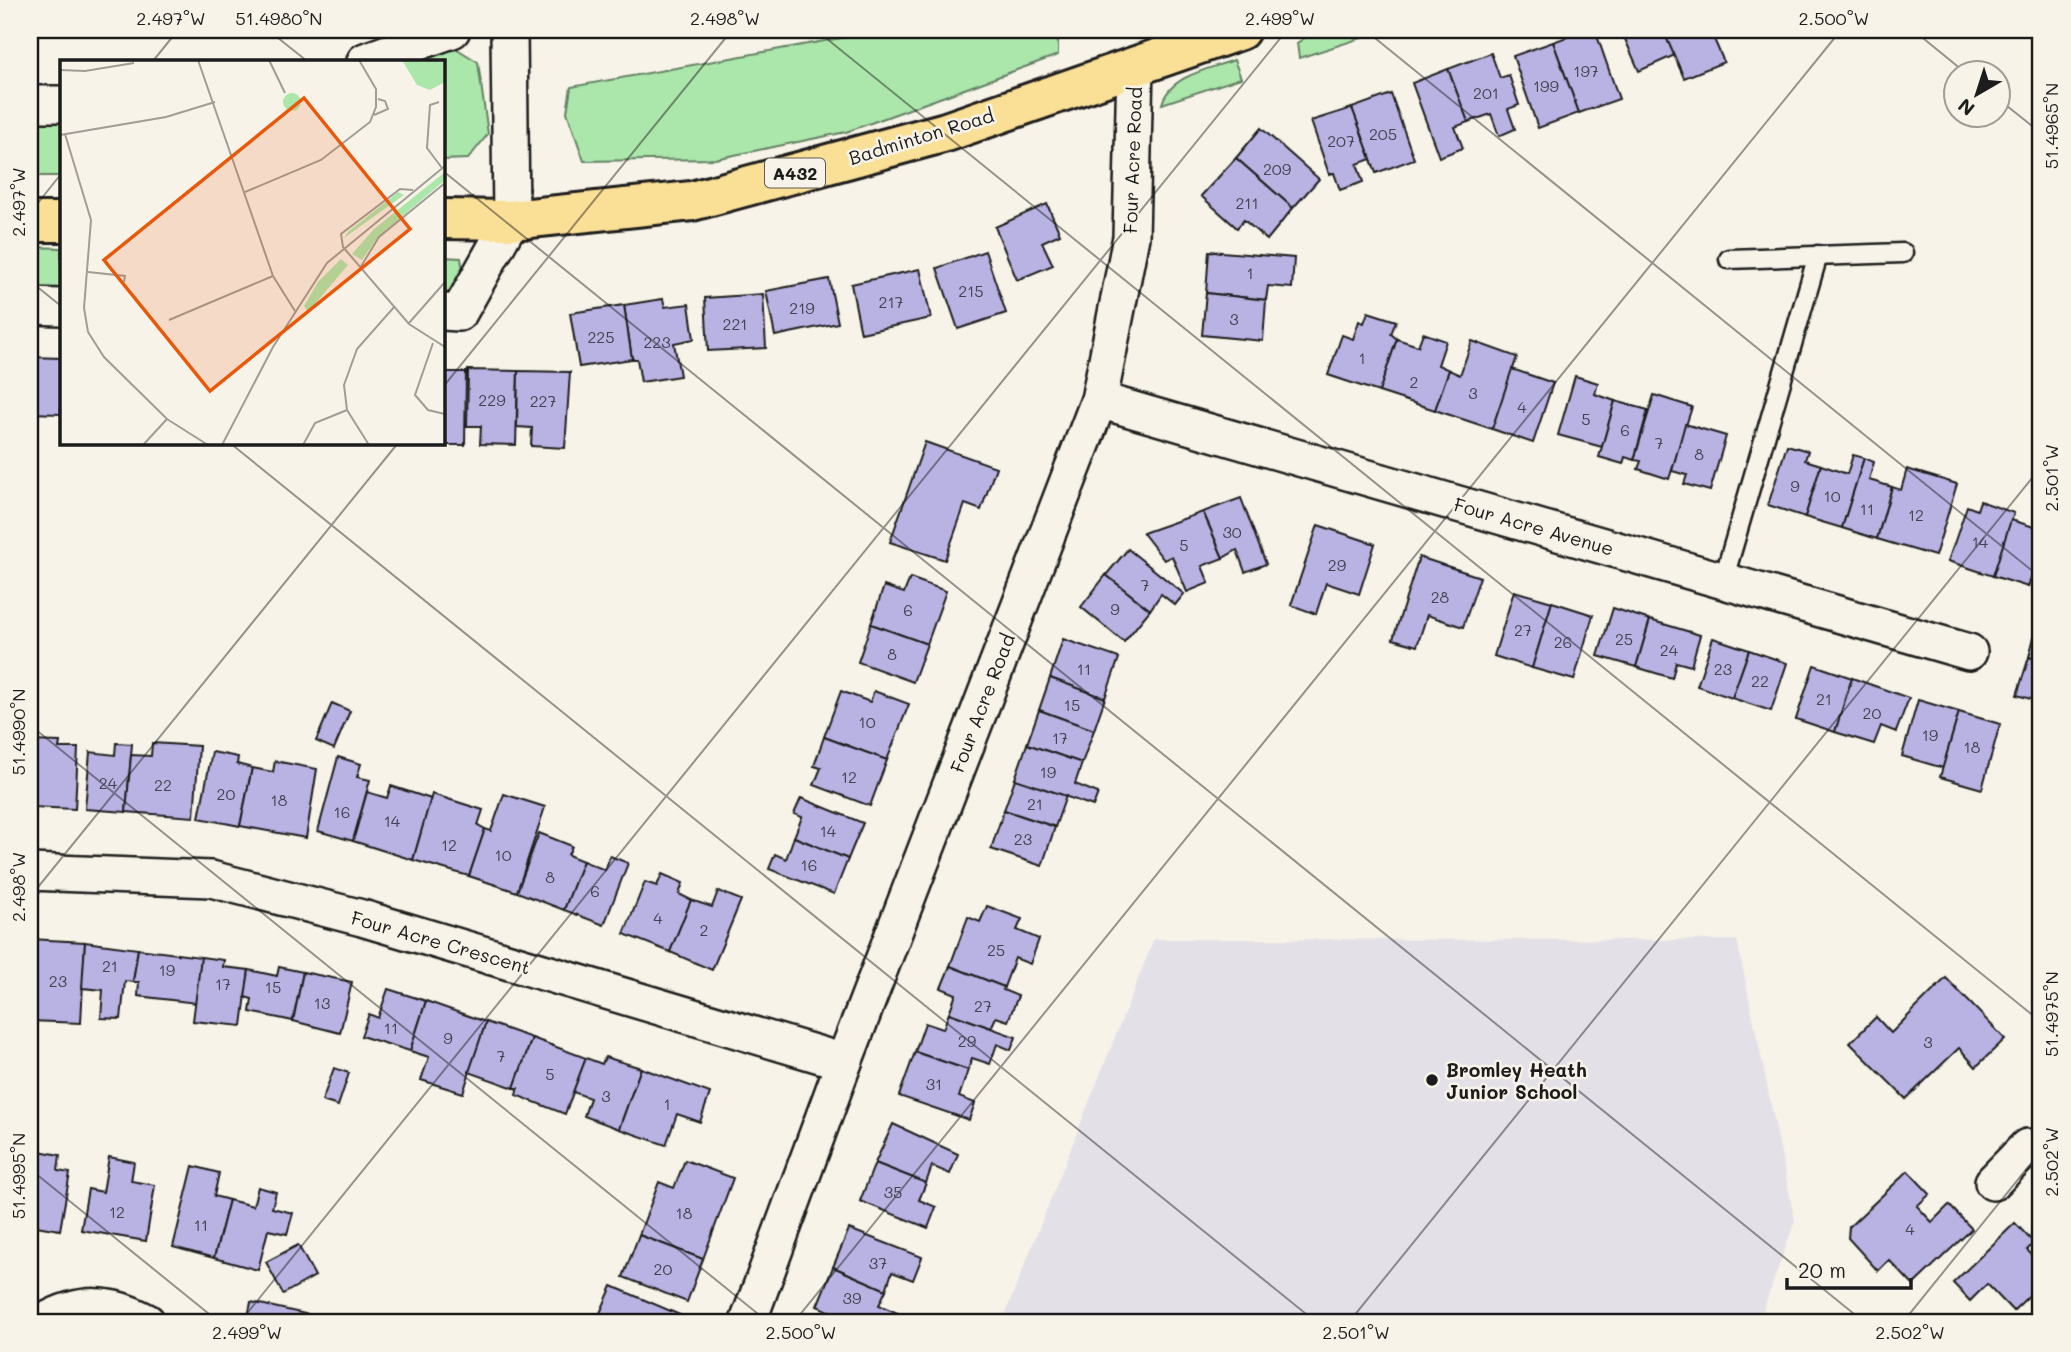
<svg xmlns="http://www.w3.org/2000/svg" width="2071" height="1352" viewBox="0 0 2071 1352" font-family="Mali,sans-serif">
	<rect width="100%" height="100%" fill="#f7f3e8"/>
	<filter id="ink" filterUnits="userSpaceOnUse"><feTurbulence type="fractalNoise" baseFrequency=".0143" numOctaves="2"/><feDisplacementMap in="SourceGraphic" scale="14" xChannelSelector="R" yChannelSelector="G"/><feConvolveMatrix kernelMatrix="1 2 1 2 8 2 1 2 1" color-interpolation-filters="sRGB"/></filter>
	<g filter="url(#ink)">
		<!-- built -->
		<path fill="#e4e0e7" d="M1154,939L1737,940L1795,1221L1759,1322H1002Z"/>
		<!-- green -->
		<g fill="#abe6ab" stroke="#648164" stroke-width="2">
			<path d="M885,30H1058V55L846,132L715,159L584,161L567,112L571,87Z"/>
			<path d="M1317,30H1365L1368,36L1299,58L1297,43Z"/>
			<path d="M454,47L478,62L488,134L468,159L443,160V61H395Z"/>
			<path d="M1234,60L1241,78L1162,104C1170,75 1210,69 1234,60Z"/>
			<rect x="30" y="113" width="31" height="63"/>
			<path d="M30,247L61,248V291H30Z"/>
			<path d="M443,257L461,258L464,276L452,292L443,293Z"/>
		</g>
		<!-- building -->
		<g fill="#b9b3e4" stroke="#1c1c1c" stroke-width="2">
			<path d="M1586,30H1595L1619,99L1579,113L1553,42Z"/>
			<path d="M1621,30H1663L1675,55L1639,71Z"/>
			<path d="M1663,30H1710L1724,62L1684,78Z"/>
			<path d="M1553,42L1579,113L1538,128L1513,56Z"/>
			<path d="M1491,53L1500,78L1509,75L1519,105L1508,109L1515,129L1499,136L1491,114L1468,122L1448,69Z"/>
			<path d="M1448,69L1468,122L1455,127L1463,148L1439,157L1412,83Z"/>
			<path d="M1391,94L1414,159L1376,173L1352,108Z"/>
			<path d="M1352,108L1371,159L1357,164L1363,182L1340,190L1334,173L1329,174L1311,121Z"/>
			<path d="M1261,128L1319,179L1293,208L1236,158Z"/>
			<path d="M1236,158L1293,208L1267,240L1244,220L1237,228L1201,196Z"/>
			<path d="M1047,204L1060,234L1042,242L1053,265L1017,280L995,227Z"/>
			<path d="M985,251L1006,313L958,329L937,268Z"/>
			<path d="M1209,251L1294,258L1292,288L1268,286L1266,300L1206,293Z"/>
			<path d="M920,269L931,318L861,333L851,284Z"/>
			<path d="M829,279L838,323L775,336L766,291Z"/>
			<path d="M1206,293L1266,300L1263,341L1202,335Z"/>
			<path d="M763,294L766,348L708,351L705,298Z"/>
			<path d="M663,299L665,307L689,304L694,339L674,343L680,376L641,382L637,359H632L624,305Z"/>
			<path d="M624,305L632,359L579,367L570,313Z"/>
			<path d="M1368,312L1396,321L1391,334L1397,339L1379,392L1328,375L1342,335L1353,339L1359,321L1364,323Z"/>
			<path d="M1423,333L1446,341L1438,365L1449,370L1435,410L1379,392L1397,339L1418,346Z"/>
			<path d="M1472,341L1517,357L1492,429L1435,410L1449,370L1460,375Z"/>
			<path d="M30,357L61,358V414L30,413Z"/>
			<path d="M1512,369L1553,383L1533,443L1492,429Z"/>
			<path d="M468,370L518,371L516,445L480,444L481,426H467Z"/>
			<path d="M518,371L570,372L565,448L531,446L532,428L517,427Z"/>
			<path d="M443,372H466L465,445H419V443H443Z"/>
			<path d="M1575,376L1598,383L1595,394L1615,401L1602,447L1558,435Z"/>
			<path d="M1654,395L1692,407L1669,479L1638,469L1641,461L1634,460Z"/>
			<path d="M1615,401L1648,410L1634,460L1625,457L1623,464L1599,457Z"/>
			<path d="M1685,424L1726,436L1710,491L1684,484L1687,475L1672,471Z"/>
			<path d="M925,442L996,467L981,510L965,504L945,560L890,542Z"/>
			<path d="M1787,445L1808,451L1805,460L1821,465L1805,517L1768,505Z"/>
			<path d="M1853,455L1864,458L1842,528L1805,517L1821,465L1847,474Z"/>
			<path d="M1864,458L1874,462L1869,480L1892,487L1877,539L1842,528Z"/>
			<path d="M1907,469L1957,484L1935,556L1877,539L1892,487L1901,490Z"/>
			<path d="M1241,498L1266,564L1245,572L1237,550L1223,558L1203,512Z"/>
			<path d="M1980,501L2014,513L1993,576L1948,561L1967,506L1977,510Z"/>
			<path d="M1203,512L1223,558L1202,566L1209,583L1187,592L1172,556L1164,560L1143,533Z"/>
			<path d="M2011,520L2041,529V545L2028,587L1993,576Z"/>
			<path d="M1318,525L1375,544L1359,594L1326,583L1316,614L1291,605Z"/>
			<path d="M1128,549L1184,594L1175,605L1161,594L1150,610L1106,575Z"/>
			<path d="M1419,557L1480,577L1463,627L1427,615L1417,646L1393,639Z"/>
			<path d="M1106,575L1150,610L1124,642L1081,607Z"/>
			<path d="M910,578L946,591L927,644L871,624L884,586L904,593Z"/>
			<path d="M1514,591L1552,602L1532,668L1494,656Z"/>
			<path d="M1552,602L1593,615L1574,680L1532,668Z"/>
			<path d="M1613,608L1650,620L1636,667L1598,656Z"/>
			<path d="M2041,609V661L2029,657Z"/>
			<path d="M1650,620L1700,635L1691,666L1676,662L1672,678L1636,667Z"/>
			<path d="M871,624L927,644L913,682L858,662Z"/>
			<path d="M1713,638L1749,650L1732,698L1697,686Z"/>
			<path d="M1063,639L1119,658L1105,698L1050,678Z"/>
			<path d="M1749,650L1787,663L1771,711L1732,698Z"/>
			<path d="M2029,657L2041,661V702L2017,695Z"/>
			<path d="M1814,665L1852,678L1835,732L1796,719Z"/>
			<path d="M1050,678L1105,698L1094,730L1039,710Z"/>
			<path d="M1852,678L1909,698L1896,732L1881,726L1874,744L1835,732Z"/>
			<path d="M841,691L870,702L874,691L909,704L887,760L824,737Z"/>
			<path d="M1918,700L1959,712L1943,768L1902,756Z"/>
			<path d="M332,703L350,711L334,749L316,741Z"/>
			<path d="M1039,710L1094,730L1082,763L1027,744Z"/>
			<path d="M1959,712L2000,724L1982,789L1940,777Z"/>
			<path d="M824,737L887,760L870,806L814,785L821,768L814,766Z"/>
			<path d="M30,741L60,742L59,748H78L75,809L30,807Z"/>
			<path d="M116,743L132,744L126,812L85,809L90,752L115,755Z"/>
			<path d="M152,743L199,746L194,817L126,812L131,755L151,756Z"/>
			<path d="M1027,744L1082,763L1075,784L1098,793L1093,806L1015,779Z"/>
			<path d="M212,752L238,757L237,764L252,768L240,826L199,818Z"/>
			<path d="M338,757L361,764L357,777L370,780L353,841L318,831Z"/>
			<path d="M275,761L317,769L306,838L240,826L252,768L273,772Z"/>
			<path d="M1015,779L1066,796L1055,827L1004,810Z"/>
			<path d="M391,786L431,799L413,860L353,841L367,792L387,798Z"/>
			<path d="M432,794L483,810L478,825L485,829L469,876L413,860Z"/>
			<path d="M504,794L545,807L517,892L469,876L485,829L491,831Z"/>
			<path d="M801,798L863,823L848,859L794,837L802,817L794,814Z"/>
			<path d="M1004,810L1055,827L1042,866L991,849Z"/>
			<path d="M539,833L572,846L568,855L583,861L564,910L517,892Z"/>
			<path d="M794,837L848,859L834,894L769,869L775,854L786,859Z"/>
			<path d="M610,856L628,863L604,925L564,910L583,861L605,870Z"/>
			<path d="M662,874L683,883L679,894L691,900L670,952L624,934L645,882L657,886Z"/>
			<path d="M718,891L741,900L712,970L670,952L691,900L712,907Z"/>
			<path d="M987,906L1022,919L1017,930L1039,939L1030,964L1015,958L1004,987L950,966L968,917L980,922Z"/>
			<path d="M30,939L85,942L81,1023L30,1021L33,973H30Z"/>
			<path d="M85,942L138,949L133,982L125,981L121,1019L101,1018L103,990L82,988Z"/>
			<path d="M138,949L201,957L196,1003L138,996L139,982H133Z"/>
			<path d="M201,957L224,960L223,967L249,970L242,1026L193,1021Z"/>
			<path d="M950,966L1004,987L1003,990L1018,996L1008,1021L996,1017L991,1028L949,1013L956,994L941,988Z"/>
			<path d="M279,967L303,972L293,1021L250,1012L252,999L245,997L249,970L277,976Z"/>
			<path d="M303,972L352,982L340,1033L293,1021Z"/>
			<path d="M1946,978L2005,1039L1976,1067L1959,1048L1906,1099L1850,1043L1876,1017L1891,1033Z"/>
			<path d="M388,989L426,1001L410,1051L361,1036L369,1014L378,1018Z"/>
			<path d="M426,1001L486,1022L463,1093L421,1080L429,1057L410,1051Z"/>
			<path d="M949,1013L1016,1037L1011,1050L997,1044L990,1064L972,1058L968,1070L915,1052L925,1023L943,1029Z"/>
			<path d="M486,1022L532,1038L514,1088L469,1072Z"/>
			<path d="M532,1038L586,1058L565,1114L516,1095L518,1088H514Z"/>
			<path d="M915,1052L968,1070L959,1097L975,1103L969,1120L899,1096Z"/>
			<path d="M605,1057L641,1068L619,1129L584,1116L590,1098L573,1092L586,1058L602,1064Z"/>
			<path d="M334,1068L349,1073L338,1106L322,1101Z"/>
			<path d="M641,1068L710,1093L700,1122L677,1114L666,1145L619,1129Z"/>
			<path d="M893,1124L958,1154L950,1174L932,1166L926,1183L875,1163Z"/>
			<path d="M39,1151L60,1155L58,1171L70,1173L60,1230L30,1225V1168L35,1170Z"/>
			<path d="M109,1157L134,1162L131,1181L155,1185L146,1241L81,1230L88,1189L103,1192Z"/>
			<path d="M685,1160L733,1178L703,1259L639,1235L659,1182L674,1188Z"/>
			<path d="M875,1163L926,1183L919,1200L936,1207L928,1228L860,1201Z"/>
			<path d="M193,1166L219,1173L214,1196L229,1200L214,1258L173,1247Z"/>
			<path d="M1908,1171L1930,1194L1917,1206L1932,1222L1949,1205L1972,1229L1913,1285L1889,1260L1878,1271L1848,1238L1849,1227Z"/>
			<path d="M258,1187L276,1192L272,1208L293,1213L287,1234L268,1230L258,1270L214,1258L229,1200L253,1206Z"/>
			<path d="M2015,1223L2034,1243L2027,1250L2041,1264V1284L2013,1311L1987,1284L1970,1301L1953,1283Z"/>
			<path d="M849,1229L922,1257L913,1280L892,1272L886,1290L833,1267Z"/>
			<path d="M639,1235L703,1259L687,1302L623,1277Z"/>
			<path d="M298,1245L315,1276L283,1294L266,1262Z"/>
			<path d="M833,1267L886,1290L879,1305L900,1314L897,1322H855L817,1306Z"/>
			<path d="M612,1286L680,1315L677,1322H596Z"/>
			<path d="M251,1302L328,1319V1322H247Z"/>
		</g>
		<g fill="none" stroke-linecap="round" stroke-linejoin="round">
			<!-- service casing -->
			<g stroke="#1c1c1c" stroke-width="23">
				<g id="service">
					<path d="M1729,259L1903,253"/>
					<path d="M1723,581L1818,255"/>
				</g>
			</g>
			<!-- minor casing -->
			<g stroke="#1c1c1c" stroke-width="40">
				<g id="minor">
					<path d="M365,61L452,30"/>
					<path d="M30,104H61"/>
					<path d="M30,306L61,307"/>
					<path d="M443,312L459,313L511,220L509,30"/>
					<path d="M1099,400L1969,652"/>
					<path d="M30,872L211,879L362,918L844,1062"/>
					<path d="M1993,1182L2027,1147"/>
					<path d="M44,1322C80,1301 111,1302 147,1322"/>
					<path d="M748,1322L844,1062L1099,400L1131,237L1135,65"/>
				</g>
			</g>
			<!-- primary casing -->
			<g stroke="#1c1c1c" stroke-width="44">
				<g id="primary">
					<path d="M443,219L511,220L692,201L946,132L1240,30"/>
					<path d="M30,222H61"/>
				</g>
			</g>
			<!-- service -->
			<use href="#service" stroke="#f7f3e8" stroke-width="18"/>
			<!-- minor -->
			<use href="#minor" stroke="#f7f3e8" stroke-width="35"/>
			<!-- primary -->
			<use href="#primary" stroke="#fadf96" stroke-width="38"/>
		</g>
	</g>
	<!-- ticks -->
	<path fill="none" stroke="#1c1c1c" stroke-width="2" stroke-opacity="0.45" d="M268,30L307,61M816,30L2041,1022M1365,30L2041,578M1913,30L1967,74M153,61L178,30M1997,98L2041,133M443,171L1864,1322M30,213L61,174M30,281L61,306M443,387L732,30M230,443L1316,1322M30,725L768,1322M30,897L398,443M30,1169L219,1322M240,1322L1287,30M794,1322L1841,30M1349,1322L2041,467M1903,1322L2041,1151"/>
	<!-- markers -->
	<circle fill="#1c1c1c" stroke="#f7f3e8" stroke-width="2.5" cx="1432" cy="1080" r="7"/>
	<g text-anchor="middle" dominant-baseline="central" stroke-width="5" stroke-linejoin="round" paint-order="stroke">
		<!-- number labels -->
		<g font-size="16" fill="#43424e">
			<text x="1586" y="70">197</text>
			<text x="1546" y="85">199</text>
			<text x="1486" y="92">201</text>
			<text x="1383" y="133">205</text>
			<text x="1341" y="140">207</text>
			<text x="1277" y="168">209</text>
			<text x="1247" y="202">211</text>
			<text x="1250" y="272">1</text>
			<text x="971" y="290">215</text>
			<text x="891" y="301">217</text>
			<text x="802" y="307">219</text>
			<text x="1234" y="318">3</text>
			<text x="735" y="323">221</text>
			<text x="601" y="336">225</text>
			<text x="657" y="341">223</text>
			<text x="1362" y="357">1</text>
			<text x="1414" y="381">2</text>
			<text x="1473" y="392">3</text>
			<text x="492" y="399">229</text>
			<text x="543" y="400">227</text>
			<text x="1522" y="406">4</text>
			<text x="1586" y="418">5</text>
			<text x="1625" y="429">6</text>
			<text x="1659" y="442">7</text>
			<text x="1699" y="453">8</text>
			<text x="1795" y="485">9</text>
			<text x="1832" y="495">10</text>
			<text x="1867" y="508">11</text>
			<text x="1916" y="514">12</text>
			<text x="1232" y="531">30</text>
			<text x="1980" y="541">14</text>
			<text x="1184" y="544">5</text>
			<text x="1337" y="564">29</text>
			<text x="1145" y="584">7</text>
			<text x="1440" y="596">28</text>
			<text x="1115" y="608">9</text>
			<text x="908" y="609">6</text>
			<text x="1523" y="629">27</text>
			<text x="1624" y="638">25</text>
			<text x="1563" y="641">26</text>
			<text x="1669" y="649">24</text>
			<text x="892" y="653">8</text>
			<text x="1084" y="668">11</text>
			<text x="1723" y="668">23</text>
			<text x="1760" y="680">22</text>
			<text x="1824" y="698">21</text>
			<text x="1072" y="704">15</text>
			<text x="1872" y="712">20</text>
			<text x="867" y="721">10</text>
			<text x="1930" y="734">19</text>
			<text x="1060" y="737">17</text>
			<text x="1972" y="746">18</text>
			<text x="1048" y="771">19</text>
			<text x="849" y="776">12</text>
			<text x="108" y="782">24</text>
			<text x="163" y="784">22</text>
			<text x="226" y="793">20</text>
			<text x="279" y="799">18</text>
			<text x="1035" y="803">21</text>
			<text x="342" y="811">16</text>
			<text x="392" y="820">14</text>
			<text x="828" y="830">14</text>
			<text x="1023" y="838">23</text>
			<text x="449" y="844">12</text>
			<text x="503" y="854">10</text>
			<text x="809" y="864">16</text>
			<text x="550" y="876">8</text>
			<text x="595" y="890">6</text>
			<text x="658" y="917">4</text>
			<text x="704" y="929">2</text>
			<text x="996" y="949">25</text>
			<text x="110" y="965">21</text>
			<text x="167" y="969">19</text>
			<text x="58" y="980">23</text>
			<text x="223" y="983">17</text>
			<text x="273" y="986">15</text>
			<text x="322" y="1002">13</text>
			<text x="983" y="1005">27</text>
			<text x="391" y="1027">11</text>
			<text x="448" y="1037">9</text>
			<text x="967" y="1040">29</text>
			<text x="1928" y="1041">3</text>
			<text x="501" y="1055">7</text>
			<text x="550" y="1073">5</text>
			<text x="934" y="1083">31</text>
			<text x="606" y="1095">3</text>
			<text x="667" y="1103">1</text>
			<text x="893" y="1191">35</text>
			<text x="117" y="1211">12</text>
			<text x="684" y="1212">18</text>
			<text x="201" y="1224">11</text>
			<text x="1910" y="1228">4</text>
			<text x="878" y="1262">37</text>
			<text x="663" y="1268">20</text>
			<text x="852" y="1297">39</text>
		</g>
		<!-- shield labels -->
		<rect fill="#f7f3e8" stroke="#5e5c59" stroke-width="2" x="765" y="158.5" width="60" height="29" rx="5"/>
		<g font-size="18" font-weight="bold" fill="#1c1c1c">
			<text x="795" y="173">A432</text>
		</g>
		<!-- street labels -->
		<g font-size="19" fill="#1c1c1c" stroke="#f7f3e8">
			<text transform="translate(921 136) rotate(-17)">Badminton Road</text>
			<text transform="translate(1132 160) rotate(-88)">Four Acre Road</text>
			<text transform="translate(1534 526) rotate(16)">Four Acre Avenue</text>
			<text transform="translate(982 703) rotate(-69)">Four Acre Road</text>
			<text transform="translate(441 942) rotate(16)">Four Acre Crescent</text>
		</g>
		<!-- poi labels -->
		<g font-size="19" font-weight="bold" fill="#1c1c1c" stroke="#f7f3e8" text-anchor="start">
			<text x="1446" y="1069">Bromley Heath<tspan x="1446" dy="22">Junior School</tspan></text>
		</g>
	</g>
	<!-- overview -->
	<g transform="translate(60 60)">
		<rect width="385" height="385" fill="#f7f3e8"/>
		<path d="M342,0H385V22L370,30L357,25ZM223 42a9 9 0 1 1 18 0a9 9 0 1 1-18 0ZM385,112V120L318,177L302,200L292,194L314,169ZM338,132L344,135L284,178L288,172ZM281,199L288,205L248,252L244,246L258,222Z" fill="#abe6ab"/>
		<path fill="none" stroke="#9f9d96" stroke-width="2" d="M138,0L213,216L235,251M209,0L225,33M0,10L25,11L74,3M379,42L370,45L367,88L382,108M314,55L328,49L325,41L318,39M5,74L31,160L24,248L28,272L44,297L107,359L148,385M0,75L106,57L155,42M353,130L340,129L281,174L283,187L349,264L385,287M185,132L261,100L310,62L316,47V29L299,0M300,208L319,177L385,123M28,212L65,216L64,222M109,260L213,216M349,263L385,222M373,283L355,335L368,350L385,354M83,385L107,359M162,385L213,287L267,203L385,106M243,385L255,363L287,350M309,385L287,350L284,325L297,289L335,246"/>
		<path fill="#e8590c" fill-opacity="0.15" stroke="#e8590c" stroke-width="3.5" d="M244,38L350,169L150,331L44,200Z"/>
		<rect width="385" height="385" fill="none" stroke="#1c1c1c" stroke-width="3.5"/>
	</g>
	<!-- margin -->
	<rect width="2071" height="1352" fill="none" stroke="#f7f3e8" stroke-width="77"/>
	<!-- north arrow -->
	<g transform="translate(1977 94) rotate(219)"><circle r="33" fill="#f7f3e8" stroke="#9f9d96" stroke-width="2"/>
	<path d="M0-5L12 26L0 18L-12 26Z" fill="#1c1c1c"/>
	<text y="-10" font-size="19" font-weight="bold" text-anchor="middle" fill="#1c1c1c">N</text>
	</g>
	<!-- scale -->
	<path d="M1787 1278v10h124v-10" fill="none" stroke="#1c1c1c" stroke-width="3.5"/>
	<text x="1798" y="1278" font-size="21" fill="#1c1c1c" stroke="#f7f3e8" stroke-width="5" paint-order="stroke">20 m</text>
	<rect x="38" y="38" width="1994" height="1276" fill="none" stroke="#1c1c1c" stroke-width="2.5"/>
	<g font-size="18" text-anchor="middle" fill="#1c1c1c">
		<text x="171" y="25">2.497°W</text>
		<text x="279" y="25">51.4980°N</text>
		<text x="725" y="25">2.498°W</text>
		<text x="1280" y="25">2.499°W</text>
		<text x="1834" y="25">2.500°W</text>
		<text transform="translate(2052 126) rotate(-90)" y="6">51.4965°N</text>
		<text transform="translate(19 202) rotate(-90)" y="6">2.497°W</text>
		<text transform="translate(2052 478) rotate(-90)" y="6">2.501°W</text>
		<text transform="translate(19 732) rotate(-90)" y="6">51.4990°N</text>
		<text transform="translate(19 887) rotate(-90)" y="6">2.498°W</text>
		<text transform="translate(2052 1014) rotate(-90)" y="6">51.4975°N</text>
		<text transform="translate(2052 1162) rotate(-90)" y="6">2.502°W</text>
		<text transform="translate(19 1176) rotate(-90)" y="6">51.4995°N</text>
		<text x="247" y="1339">2.499°W</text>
		<text x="801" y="1339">2.500°W</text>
		<text x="1356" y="1339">2.501°W</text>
		<text x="1910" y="1339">2.502°W</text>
	</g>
</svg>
